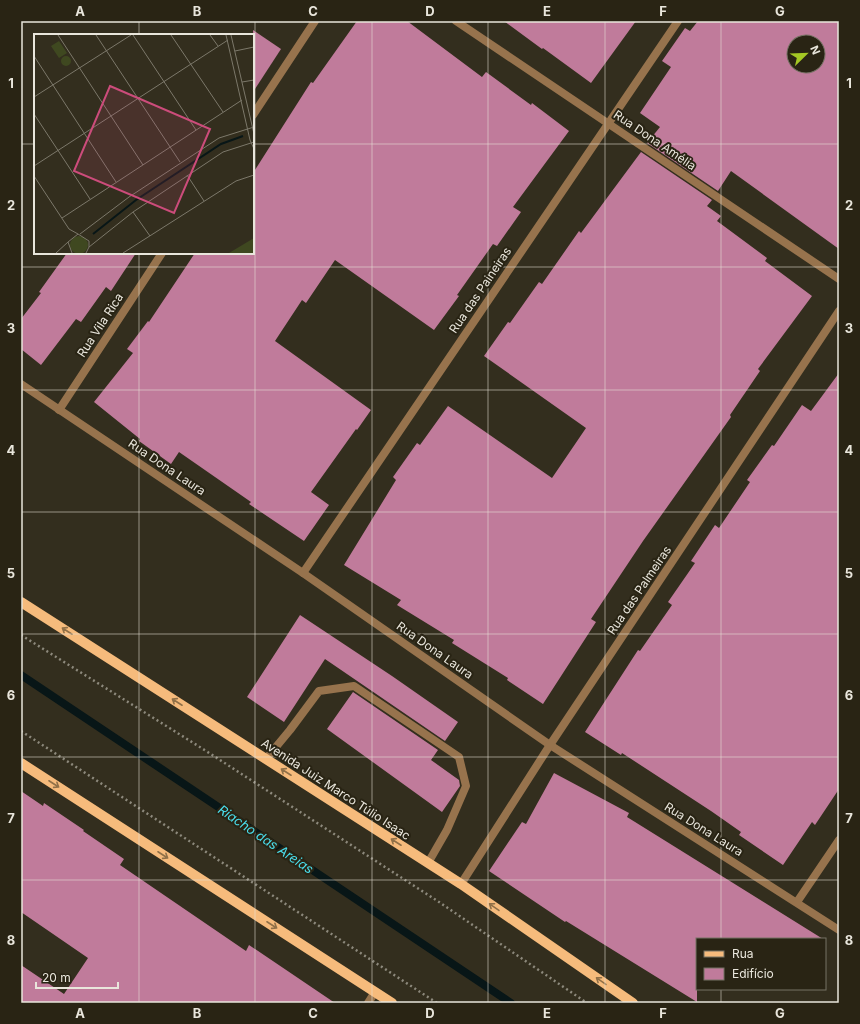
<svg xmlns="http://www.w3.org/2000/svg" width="860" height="1024" viewBox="0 0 860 1024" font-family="Inter,sans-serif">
	<rect width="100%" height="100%" fill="#332e1e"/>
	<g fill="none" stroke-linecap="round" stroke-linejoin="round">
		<!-- stream -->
		<path stroke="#081617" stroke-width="8" d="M21,675L511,1003"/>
	</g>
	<!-- building -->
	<g fill="#c07b9b" fill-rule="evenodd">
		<path d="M357,21H407L482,77L486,72L531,105L532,103L569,131L513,207L521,212L497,246L493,244L457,295L459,296L434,330L335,260L306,303L302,300L275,341L371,410L357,430L356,429L311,492L329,505L304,541L249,504L251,502L179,452L171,464L139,441L140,439L94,402L133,353L127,349L148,321L149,322L195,253H253V173L311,82L313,83Z"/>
		<path d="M504,21H636L591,83L543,48L542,49Z"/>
		<path d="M698,21H839V249L731,171L718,191L647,143L660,127L640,113L671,67L662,61L685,28L690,31ZM794,42H818V66H794Z"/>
		<path d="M253,30L281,49L253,92Z"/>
		<path d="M641,152L712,200L707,206L721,216L717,221L767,258L765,261L812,296L758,369L760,371L730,415L731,417L643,541L591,619L596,622L543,704L507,680L508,678L452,643L454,640L397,605L401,600L344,565L396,480L393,477L417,443L420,445L448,406L552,478L586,428L484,356L508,322L510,323L539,282L542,284L579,231L581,233Z"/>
		<path d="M67,253H136L111,291L106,287L81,322L76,319L41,365L21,349V319L41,293L39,292Z"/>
		<path d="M839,373V789L815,825L812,822L783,865L739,835L741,832L711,811L622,753L621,755L585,732L638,650L640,651L672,605L668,602L695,563L691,561L715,525L719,528L750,482L747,480L772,445L774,446L802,405L811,411Z"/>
		<path d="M300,615L392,676L458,722L445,741L325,659L284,722L247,697Z"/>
		<path d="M353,692L438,750L431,760L459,780L460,786L442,812L327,729Z"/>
		<path d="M554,773L629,813L627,817L823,939H697V1002L566,921L565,922L489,871L522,822L526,824Z"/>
		<path d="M21,791L43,806L44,803L84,830L83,831L124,859L120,865L246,951L249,945L335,1003H21V965L64,994L88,958L21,912Z"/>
	</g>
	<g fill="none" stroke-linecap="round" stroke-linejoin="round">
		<!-- path -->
		<g stroke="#8d897c" stroke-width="2.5" stroke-dasharray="2 3" stroke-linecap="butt">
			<path d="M21,635L203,749L439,902L587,1003"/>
			<path d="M21,731L437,1003"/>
		</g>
		<!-- service -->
		<path stroke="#97734d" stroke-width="8" d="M266,759L290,730L319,691L354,686L459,757L466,786L447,830L428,863"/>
		<!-- minor -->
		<g stroke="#97734d" stroke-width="8">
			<path d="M456,21L839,279"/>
			<path d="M253,115L315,21"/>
			<path d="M21,384L303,573L550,745L839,930"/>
			<path d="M59,410L162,253"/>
			<path d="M303,573L678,21"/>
			<path d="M461,884L550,745L839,311"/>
			<path d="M797,902L839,840"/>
			<path d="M368,1003L375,992"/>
		</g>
		<!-- primary -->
		<g stroke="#f6bb7c" stroke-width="10">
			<path d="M21,602L461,884L633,1003"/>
			<path d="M21,763L392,1003"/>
		</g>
	</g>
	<!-- one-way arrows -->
	<defs><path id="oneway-shaft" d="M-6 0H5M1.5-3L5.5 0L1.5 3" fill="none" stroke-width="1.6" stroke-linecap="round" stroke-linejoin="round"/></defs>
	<g stroke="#907048">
		<use href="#oneway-shaft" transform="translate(67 631) rotate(-147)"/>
		<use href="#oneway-shaft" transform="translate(177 702) rotate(-147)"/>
		<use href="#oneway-shaft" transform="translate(286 772) rotate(-147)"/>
		<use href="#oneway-shaft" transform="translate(54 784) rotate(33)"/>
		<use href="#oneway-shaft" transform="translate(396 842) rotate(-147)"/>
		<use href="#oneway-shaft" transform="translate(163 855) rotate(33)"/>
		<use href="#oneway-shaft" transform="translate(494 907) rotate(-145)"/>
		<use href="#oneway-shaft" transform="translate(272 925) rotate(33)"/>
		<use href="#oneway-shaft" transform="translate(601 981) rotate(-145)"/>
	</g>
	<!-- grid -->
	<path fill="none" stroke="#e9e6dc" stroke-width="1" stroke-opacity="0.55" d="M139,21V35M255,21V1003M372,21V1003M488,21V1003M605,21V1003M721,21V939M21,144H35M253,144H839M139,253V1003M21,267H839M21,390H839M21,512H839M21,634H839M21,757H839M21,880H839M721,989V1003"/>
	<g text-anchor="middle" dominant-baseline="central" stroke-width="4" stroke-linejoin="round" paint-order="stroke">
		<!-- street labels -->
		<g font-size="12" fill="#e9e6dc" stroke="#292414">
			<text transform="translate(655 140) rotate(34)">Rua Dona Amélia</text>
			<text transform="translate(480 290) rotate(-56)">Rua das Paineiras</text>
			<text transform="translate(100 325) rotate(-57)">Rua Vila Rica</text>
			<text transform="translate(167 467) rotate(34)">Rua Dona Laura</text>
			<text transform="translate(639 590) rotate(-56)">Rua das Palmeiras</text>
			<text transform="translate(435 650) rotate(35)">Rua Dona Laura</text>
			<text transform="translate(336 789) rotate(33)">Avenida Juiz Marco Túlio Isaac</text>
			<text transform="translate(704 829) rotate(32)">Rua Dona Laura</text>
		</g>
		<!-- water labels -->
		<g font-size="13" font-style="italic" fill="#4adfee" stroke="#292414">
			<text transform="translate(266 839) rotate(34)">Riacho das Areias</text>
		</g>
	</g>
	<!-- overview -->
	<g transform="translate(34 34)">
		<rect width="220" height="220" fill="#332e1e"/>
		<path d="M25,7L33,19L25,24L17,12ZM27 27a5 5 0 1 1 10 0a5 5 0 1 1-10 0ZM36 211a9 9 0 1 1 18 0a9 9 0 1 1-18 0ZM220,204V219H195Z" fill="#3f4820"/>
		<path fill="none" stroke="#081617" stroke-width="2" d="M59,200L102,166L187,110L209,102"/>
		<path fill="none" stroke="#7c786a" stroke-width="1" d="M24,1L109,131M62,1L146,128M99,1L162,96M137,1L189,78M176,1L184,12M192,1L216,106L220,115M197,1L220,100M201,17L220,13M0,22L82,148M208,48L220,46M0,63L97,1M0,80L56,165M0,132L194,6M153,141L170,167M0,142L35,195L44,200M99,178L116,202M28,184L208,66M46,200L95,163L185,104L220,93M55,213L99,178L189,118L220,108M22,219L34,208M38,219L34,208L44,200L55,207V213L52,219M89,219L202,147L220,141"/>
		<path fill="#cc4c7b" fill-opacity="0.15" stroke="#cc4c7b" stroke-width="2" d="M76,52L176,95L140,179L40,137Z"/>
		<rect width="220" height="220" fill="none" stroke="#e9e6dc" stroke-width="2"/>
	</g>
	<!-- border -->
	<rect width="860" height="1024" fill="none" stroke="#292414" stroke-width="44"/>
	<!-- legend -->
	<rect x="696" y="938" width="130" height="52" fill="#292414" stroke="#767264"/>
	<rect x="704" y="951" width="20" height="6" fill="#f6bb7c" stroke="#767264"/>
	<text x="732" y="958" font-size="12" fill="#e9e6dc">Rua</text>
	<rect x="704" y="968" width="20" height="12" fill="#c07b9b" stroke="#767264"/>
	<text x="732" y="978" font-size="12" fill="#e9e6dc">Edifício</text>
	<!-- north arrow -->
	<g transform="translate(806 54) rotate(67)"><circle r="19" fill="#292414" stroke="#767264"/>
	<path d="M0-3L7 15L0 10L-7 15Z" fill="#a4c824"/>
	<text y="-6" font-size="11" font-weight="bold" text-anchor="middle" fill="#e9e6dc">N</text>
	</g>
	<!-- scale -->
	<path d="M36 982v6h82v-6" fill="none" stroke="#e9e6dc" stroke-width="2"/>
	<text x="42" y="982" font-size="12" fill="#e9e6dc" stroke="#292414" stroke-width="3" paint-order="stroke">20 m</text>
	<rect x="22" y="22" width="816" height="980" fill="none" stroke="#e9e6dc" stroke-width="1.5"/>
	<g font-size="13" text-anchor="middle" font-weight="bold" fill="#e9e6dc">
		<text x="80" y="16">A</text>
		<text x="197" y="16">B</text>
		<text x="313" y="16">C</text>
		<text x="430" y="16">D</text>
		<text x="547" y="16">E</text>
		<text x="663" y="16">F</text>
		<text x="780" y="16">G</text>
		<text x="11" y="88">1</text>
		<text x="849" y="88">1</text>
		<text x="11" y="210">2</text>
		<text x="849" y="210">2</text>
		<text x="11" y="333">3</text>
		<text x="849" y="333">3</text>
		<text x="11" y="455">4</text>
		<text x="849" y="455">4</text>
		<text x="11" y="578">5</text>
		<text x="849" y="578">5</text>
		<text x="11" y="700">6</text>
		<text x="849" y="700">6</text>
		<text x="11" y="823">7</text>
		<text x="849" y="823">7</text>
		<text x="11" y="945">8</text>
		<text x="849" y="945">8</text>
		<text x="80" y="1018">A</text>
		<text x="197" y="1018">B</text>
		<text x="313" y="1018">C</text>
		<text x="430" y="1018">D</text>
		<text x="547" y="1018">E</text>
		<text x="663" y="1018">F</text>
		<text x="780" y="1018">G</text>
	</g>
</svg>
